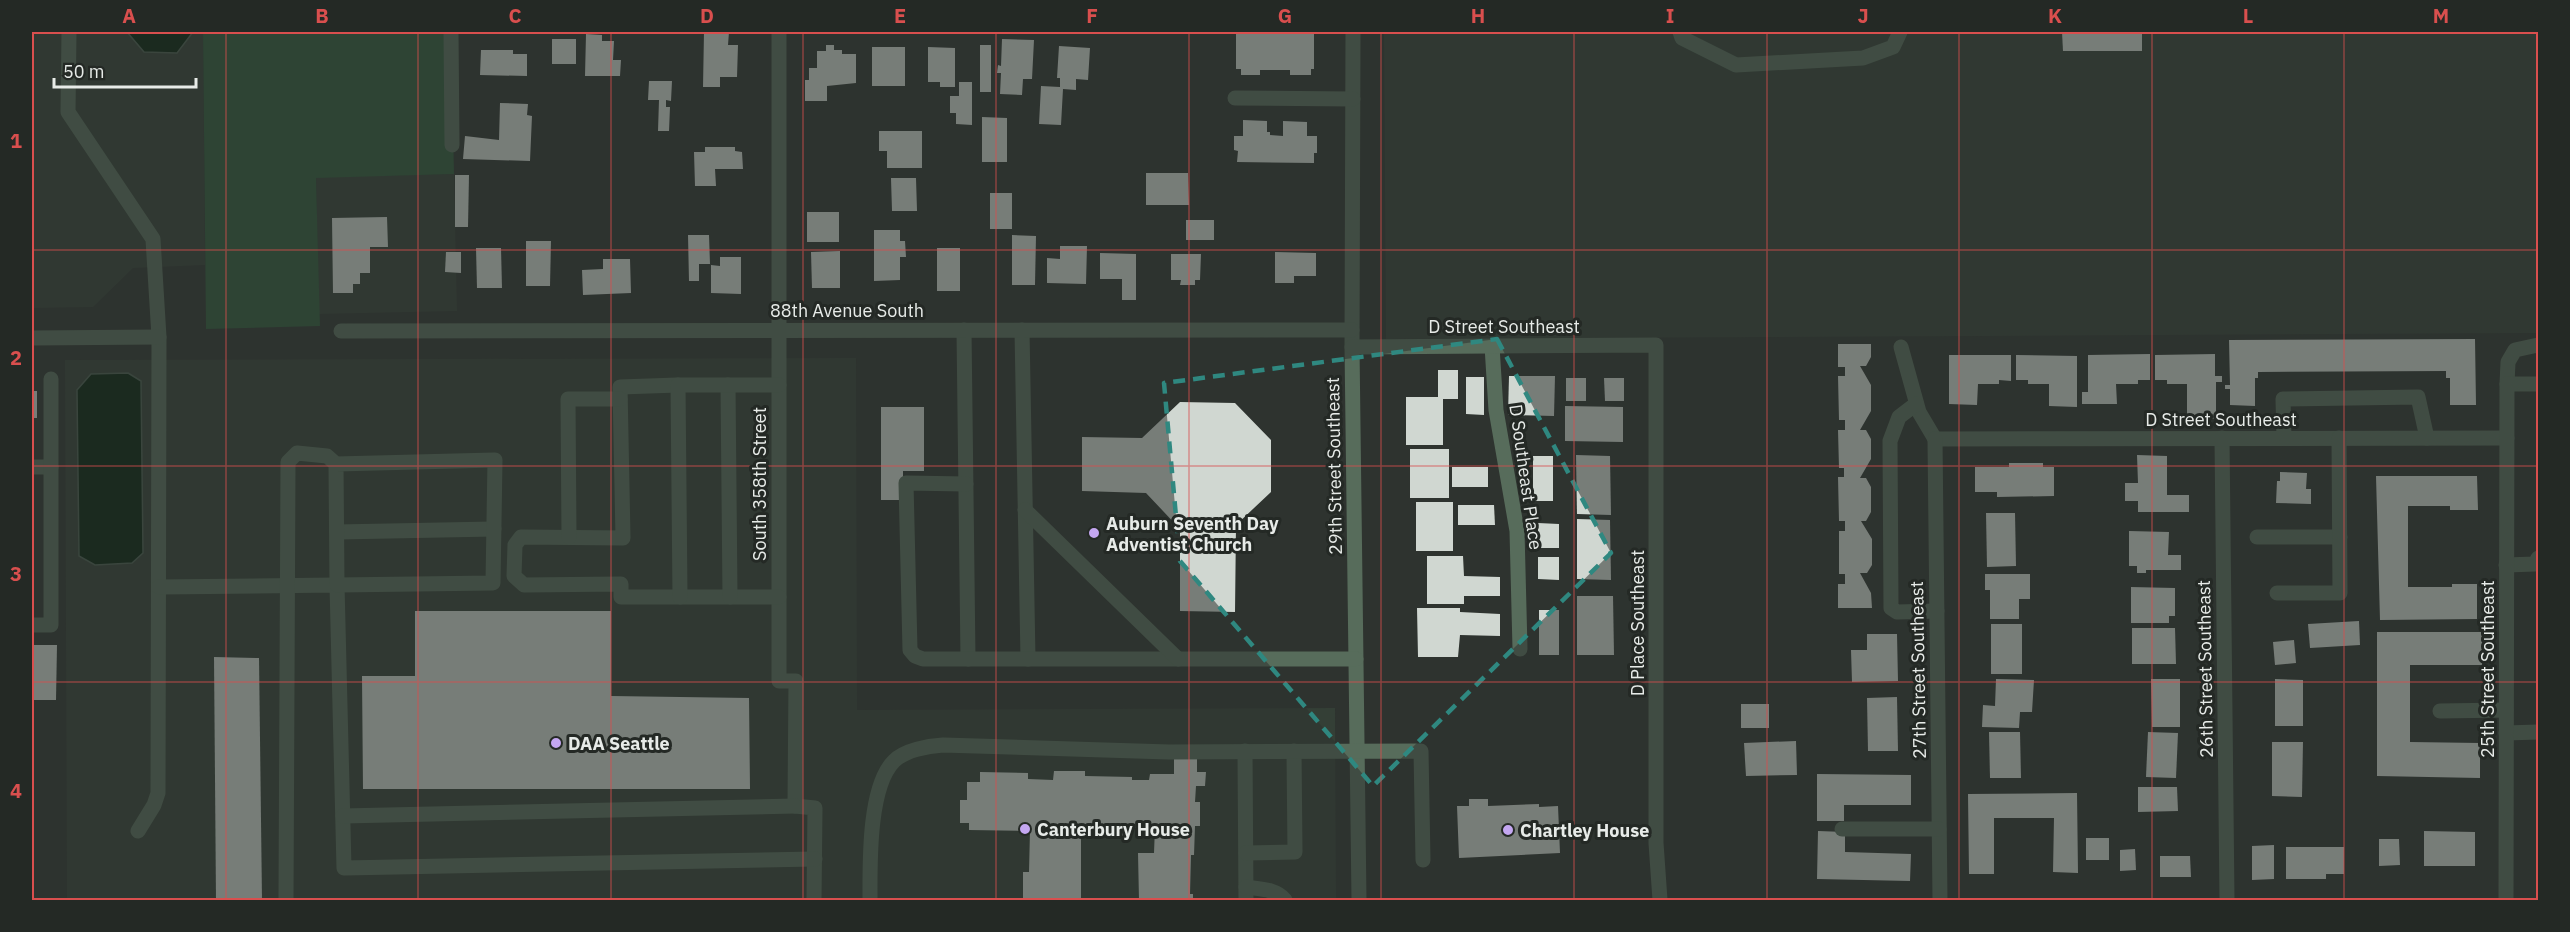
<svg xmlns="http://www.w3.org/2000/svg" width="2570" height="932" viewBox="0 0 2570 932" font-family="'IBM Plex Sans',sans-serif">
	<rect width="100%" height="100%" fill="#2e332f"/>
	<!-- built -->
	<g fill="#343f36">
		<path d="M32,32H203L205,265L133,268L93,307L32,308Z"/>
		<path d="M1384,32H2538V333L1386,339Z"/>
		<path d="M454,174L457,311L319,314L316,177Z"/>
		<path d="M856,358L857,710L1335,708L1336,900H67L65,360Z"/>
	</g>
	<!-- green -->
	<path fill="#2f593b" d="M203,32H451L454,174L316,178L320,326L206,329Z"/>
	<!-- water -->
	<g fill="#051f0d" stroke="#495c4f" stroke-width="1.5">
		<path d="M127,32H193L177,53L144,52Z"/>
		<path d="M128,373L141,381L143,553L132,563L95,565L79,556L77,390L91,374Z"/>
	</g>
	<!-- building -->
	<g fill="#d0d7d1">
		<path d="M704,32H729L728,45H738L737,77H720V87H703Z"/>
		<path d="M1236,32H1314V69H1311V75H1290V70H1260V75H1241V69H1236Z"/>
		<path d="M2062,32H2142V51H2063Z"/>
		<path d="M586,34L602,35V41H614L613,60H621L620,76H585Z"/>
		<rect x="552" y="39" width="24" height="25"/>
		<path d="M1002,39L1034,40L1032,79H1023L1022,95L1000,94L1001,73H997L998,65L1001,66Z"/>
		<path d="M826,45H834V50H842V54H856V83L827,86V101H805V80H809V68H817V51H826Z"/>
		<rect x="980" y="45" width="11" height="47"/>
		<path d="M1059,46L1090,48L1088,80L1076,79V90L1063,89L1061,125L1039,124L1041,86L1060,87V78H1057Z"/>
		<rect x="872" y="47" width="33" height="39"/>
		<path d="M928,47L955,48V87H940V82H928Z"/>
		<path d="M481,50H513V54H527V76L480,75Z"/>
		<path d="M649,81H672L671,101L666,100V107H670L669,131H658L659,100H648Z"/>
		<path d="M959,82H972V125L956,124V113H950V96H959Z"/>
		<path d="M500,103L528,104L527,115L532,116L530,161L463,159L465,136L499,140Z"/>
		<path d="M982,117L1007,118V162H982Z"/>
		<path d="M1243,120L1267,121V132H1270V135L1283,136V121L1307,122V136H1317V153H1314V163L1237,162L1238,151L1234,150V136H1243Z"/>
		<path d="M879,131H922V168H887V151H879Z"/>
		<path d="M705,147H735V151L742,152L743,169H715L716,186H695L694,152H705Z"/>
		<path d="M1146,173H1188L1189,205H1146Z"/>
		<path d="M455,175H469L468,227H455Z"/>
		<path d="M891,178H916L917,211H892Z"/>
		<rect x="990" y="193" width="22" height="36"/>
		<rect x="807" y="212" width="32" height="30"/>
		<path d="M387,217L388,247H370V273H360V284H353V293H333L332,218Z"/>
		<rect x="1186" y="220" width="28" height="20"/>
		<path d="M874,230H900V241H905L906,257H900V280L874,281Z"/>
		<path d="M688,235H709L710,264H699V281H689Z"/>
		<path d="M1012,235L1036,236L1035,285H1012Z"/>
		<path d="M526,241H551L550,286H526Z"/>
		<path d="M1060,246H1087L1086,284L1047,283V258L1060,259Z"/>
		<path d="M476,248H501L502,288H477Z"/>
		<rect x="937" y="248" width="23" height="43"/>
		<path d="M840,251V288H812L811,252Z"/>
		<path d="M446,252H461V273L445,272Z"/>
		<path d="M1275,252L1316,253V276H1294V283H1275Z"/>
		<path d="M1100,253L1136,254V300H1122V279H1100Z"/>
		<path d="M1171,254H1201L1200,280H1195V285H1180L1181,280H1171Z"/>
		<path d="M720,257H741V294L711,293V265L720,266Z"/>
		<path d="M603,259H630L631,293L583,295L582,270L603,269Z"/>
		<path d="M2475,339L2476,405H2450V378H2446V371L2258,372V378H2255V406L2230,405V389H2225V385H2230L2229,340Z"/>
		<path d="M1838,344H1871V357L1866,366H1860L1871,385V411L1860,430H1866L1871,439V459L1860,478H1866L1871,487V512L1866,521H1861L1872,539V565L1867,573H1860L1871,593L1872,608H1838V584H1845V574H1839V531H1845V521H1839L1838,477H1844V468H1839L1838,430H1845V420H1839L1838,376H1845V367H1838Z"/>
		<path d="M2150,354V380H2138V384H2116L2117,404H2082V392H2088V355Z"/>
		<path d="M2215,354V376H2222V382H2216V419H2187V384H2167V380H2155V355Z"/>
		<path d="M1949,355H2011V381L1999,380V384H1978L1977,405L1949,404Z"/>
		<path d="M2016,355L2077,356V407L2049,406V384H2028V380H2016Z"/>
		<path d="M1438,370H1458V399H1443V445H1406V397H1438Z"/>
		<path d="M1509,376H1555L1554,416L1508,415Z"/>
		<path d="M1466,377H1484V415L1466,414Z"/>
		<rect x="1566" y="378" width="20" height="23"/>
		<path d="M1604,378H1624V401H1605Z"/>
		<rect x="32" y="391" width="5" height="27"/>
		<path d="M1180,402L1235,403L1271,440V492L1236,525L1235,612L1180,611V529L1146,493L1082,491V437L1142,438Z"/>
		<path d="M1565,406L1623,407V442L1565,441Z"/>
		<path d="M881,407H924V471H903V500H881Z"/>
		<rect x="1410" y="449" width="39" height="49"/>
		<path d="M1576,455L1610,456L1611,515L1577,514Z"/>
		<path d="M2137,455L2167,456V495H2189V512H2138V501H2125V483H2138Z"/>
		<rect x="1533" y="456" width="20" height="45"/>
		<path d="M2009,463H2043V467H2054V496L1997,497V492H1975V467H2009Z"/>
		<rect x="1452" y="467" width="36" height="20"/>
		<path d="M2280,472L2307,473L2306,489H2311V504L2276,503L2277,481H2280Z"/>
		<path d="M2376,476H2477L2478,510H2450V506H2408V587H2452V584H2477V619L2380,620Z"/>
		<rect x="1416" y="502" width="37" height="49"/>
		<path d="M1458,505H1494L1495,525H1458Z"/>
		<path d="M1986,513H2015L2016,566L1987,567Z"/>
		<path d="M1577,519L1610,520L1611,580L1577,579Z"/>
		<path d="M1538,523L1559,524V548H1538Z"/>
		<path d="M2129,531L2169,532L2168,555H2181V570H2146V573H2137V566H2129Z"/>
		<path d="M1427,556H1463L1464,576L1500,577V596H1464V604H1427Z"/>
		<path d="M1538,557H1559V580L1538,579Z"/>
		<path d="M1985,574H2030V599H2019V619H1990V590H1985Z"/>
		<path d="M2131,587L2175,588V616H2169V623H2131Z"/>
		<path d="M1577,596H1613L1614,655H1577Z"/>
		<path d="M1417,608H1460V612L1500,614V636L1460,635L1458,657H1418Z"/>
		<rect x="1539" y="610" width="20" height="45"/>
		<path d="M415,611H611V696L749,698L750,789H363L362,676H415Z"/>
		<path d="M2359,621L2360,645L2310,648L2308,624Z"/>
		<rect x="2536" y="623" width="2" height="73"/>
		<rect x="1991" y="624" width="31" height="50"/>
		<path d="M2132,628H2175L2176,664H2132Z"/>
		<path d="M2377,632H2483L2482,665H2410V742L2480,743V778L2377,776Z"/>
		<path d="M1867,634H1897L1898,681L1852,682L1851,650H1867Z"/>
		<path d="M2294,640L2296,663L2275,665L2273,642Z"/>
		<path d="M32,645H57L56,700H32Z"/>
		<path d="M214,657L259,658L262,900H216Z"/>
		<path d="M1996,679L2034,680L2032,712H2020L2019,728L1982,727L1983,705L1995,706Z"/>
		<path d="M2151,679H2180V727H2152Z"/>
		<path d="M2275,679L2303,680V726H2275Z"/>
		<path d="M1897,697L1898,751H1868L1867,698Z"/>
		<rect x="1741" y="704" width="28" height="24"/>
		<path d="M1989,732H2020L2021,778H1990Z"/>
		<path d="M2148,732L2178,733L2176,778L2146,777Z"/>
		<path d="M1796,741L1797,775L1746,776L1744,743Z"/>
		<path d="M2272,742H2303L2302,797L2272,796Z"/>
		<path d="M1174,758H1197V772H1206L1205,786H1196L1195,802H1200V826H1195L1194,855H1191L1190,894H1193V900H1139L1138,853H1154L1155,827L1133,828L1132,836H1107V831H1095V826H1081V900H1023V872H1029L1030,831L969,830V823H960V800H967V782H980V772L1028,773V779L1053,780L1054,771H1085V776L1132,777V780H1149L1150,774H1174Z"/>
		<path d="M1817,774L1911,775V805H1844V821H1817Z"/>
		<path d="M2138,787H2177L2178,811L2138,812Z"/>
		<path d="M2077,793L2078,873L2053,872L2054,818H1994V874H1969L1968,794Z"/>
		<path d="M1469,799H1488V806L1539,804V807L1558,806L1560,853L1459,858L1457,806H1469Z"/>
		<path d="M1818,831L1845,832V852L1911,854L1910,881L1817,879Z"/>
		<path d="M2424,831L2475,832V866H2424Z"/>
		<rect x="2086" y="838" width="23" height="22"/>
		<path d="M2379,839H2399L2400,865L2379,866Z"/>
		<path d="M2274,845V879L2252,880V846Z"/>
		<path d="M2286,847H2344V874H2326V879H2286Z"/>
		<path d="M2135,849L2136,870L2120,871V850Z"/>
		<path d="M2160,856H2190L2191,877H2160Z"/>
	</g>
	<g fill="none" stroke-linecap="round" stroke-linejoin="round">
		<!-- minor -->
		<g stroke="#576c5b" stroke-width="15">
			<path d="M69,32L68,112L153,239L159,337L158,793L154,805L138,831"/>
			<path d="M451,32L452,145"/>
			<path d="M779,32V681H796L795,806L815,808L814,900"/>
			<path d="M1353,32L1352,347L1359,900"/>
			<path d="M1680,32L1682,38L1736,65L1863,58L1893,47L1900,32"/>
			<path d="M1235,98L1353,99"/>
			<path d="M964,330L968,659"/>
			<path d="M1022,330L1028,659"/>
			<path d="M341,331L1352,330"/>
			<path d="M32,338L159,337"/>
			<path d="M1492,346L1496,410L1517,531L1520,649"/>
			<path d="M1352,347L1656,345V843L1660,900"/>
			<path d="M1901,347L1919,412L1935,439"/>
			<path d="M2507,384L2508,362L2515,350L2538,345"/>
			<path d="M678,385L620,387L623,538L521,537L515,545L514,576L524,585L621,584V597H779"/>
			<path d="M728,385L730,597"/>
			<path d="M1916,404L1899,417L1890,441L1891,608L1897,612L1937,611"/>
			<path d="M2222,438L2227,900"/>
			<path d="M2284,438L2283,399L2418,397L2427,438"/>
			<path d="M1935,439L2507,438"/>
			<path d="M1935,439L1940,900"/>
			<path d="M32,467H51"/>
			<path d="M966,484L906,483L910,650L915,656L923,659H1356"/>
			<path d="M1025,510L1178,659"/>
			<path d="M337,532L494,529"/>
			<path d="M569,537L568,399H620"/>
			<path d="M2257,537H2340"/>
			<path d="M2506,565L2535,564L2538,558"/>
			<path d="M159,587L337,585L344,868L815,859"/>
			<path d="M2277,593H2340L2339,438"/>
			<path d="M680,597L678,385H779"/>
			<path d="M32,625H51V379"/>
			<path d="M2440,711L2506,710"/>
			<path d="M2506,733L2538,732"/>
			<path d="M1245,751L1246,900"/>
			<path d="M343,816L795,806"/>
			<path d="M1842,829H1939"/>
			<path d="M1246,853L1295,852L1294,751"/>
			<path d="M1246,887C1260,889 1276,889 1285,900"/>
			<path d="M286,900L288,462L297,453L327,456L336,464L495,460L493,583L337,585L336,464"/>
			<path d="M870,900C870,865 868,787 894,761C905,750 928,746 943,745L1169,752L1421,751L1423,860"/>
			<path d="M2506,900L2507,384H2538"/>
		</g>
	</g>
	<!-- marked area -->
	<path d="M0 0H2570V932H0ZM1497,339L1611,553L1373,786L1180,561L1164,383Z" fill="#2e332f" fill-opacity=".55" fill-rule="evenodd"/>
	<path fill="none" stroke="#2f8880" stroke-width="4.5" stroke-dasharray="12 8" stroke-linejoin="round" d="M1497,339L1611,553L1373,786L1180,561L1164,383Z"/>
	<!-- grid -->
	<path fill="none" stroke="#d94f4e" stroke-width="1.5" stroke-opacity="0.55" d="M226,32V900M418,32V900M611,32V900M803,32V900M996,32V900M1189,32V900M1381,32V900M1574,32V900M1767,32V900M1959,32V900M2152,32V900M2344,32V900M32,250H2538M32,466H2538M32,682H2538"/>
	<!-- markers -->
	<g fill="#c4a7f1" stroke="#242925" stroke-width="2">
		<circle cx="1094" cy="533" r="6"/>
		<circle cx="556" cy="743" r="6"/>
		<circle cx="1025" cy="829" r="6"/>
		<circle cx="1508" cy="830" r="6"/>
	</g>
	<g text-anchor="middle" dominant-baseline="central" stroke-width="6" stroke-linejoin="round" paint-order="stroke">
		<!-- street labels -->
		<g font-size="18" fill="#e7ebe8" stroke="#242925">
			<text x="847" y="310">88th Avenue South</text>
			<text x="1504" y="326">D Street Southeast</text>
			<text x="2221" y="419">D Street Southeast</text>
			<text transform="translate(1334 466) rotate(-91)">29th Street Southeast</text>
			<text transform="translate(1526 477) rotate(82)">D Southeast Place</text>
			<text transform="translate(759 484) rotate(-90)">South 358th Street</text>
			<text transform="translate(1637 623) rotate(-90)">D Place Southeast</text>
			<text transform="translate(2205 669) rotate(-91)">26th Street Southeast</text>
			<text transform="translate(2487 669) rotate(-90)">25th Street Southeast</text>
			<text transform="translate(1918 670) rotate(-91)">27th Street Southeast</text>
		</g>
		<!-- poi labels -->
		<g font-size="18" font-weight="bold" fill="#e7ebe8" stroke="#242925" text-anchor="start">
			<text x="1106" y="523">Auburn Seventh Day<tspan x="1106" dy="21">Adventist Church</tspan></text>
			<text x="568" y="743">DAA Seattle</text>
			<text x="1037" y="829">Canterbury House</text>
			<text x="1520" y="830">Chartley House</text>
		</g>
	</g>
	<!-- border -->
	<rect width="2570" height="932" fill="none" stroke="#242925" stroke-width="66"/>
	<!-- scale -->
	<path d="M54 78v9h142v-9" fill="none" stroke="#e7ebe8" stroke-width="3"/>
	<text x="63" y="78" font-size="18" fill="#e7ebe8" stroke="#242925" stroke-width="4.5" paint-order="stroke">50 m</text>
	<rect x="33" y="33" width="2504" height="866" fill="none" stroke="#d94f4e" stroke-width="2"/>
	<g font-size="20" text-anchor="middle" font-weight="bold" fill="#d94f4e">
		<text x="129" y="23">A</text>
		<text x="322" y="23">B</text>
		<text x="515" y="23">C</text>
		<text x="707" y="23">D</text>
		<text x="900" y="23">E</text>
		<text x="1092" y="23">F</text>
		<text x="1285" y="23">G</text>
		<text x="1478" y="23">H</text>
		<text x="1670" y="23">I</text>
		<text x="1863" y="23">J</text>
		<text x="2055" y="23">K</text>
		<text x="2248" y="23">L</text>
		<text x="2441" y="23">M</text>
		<text x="16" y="148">1</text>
		<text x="16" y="365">2</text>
		<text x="16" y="581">3</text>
		<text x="16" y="798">4</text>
	</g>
</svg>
